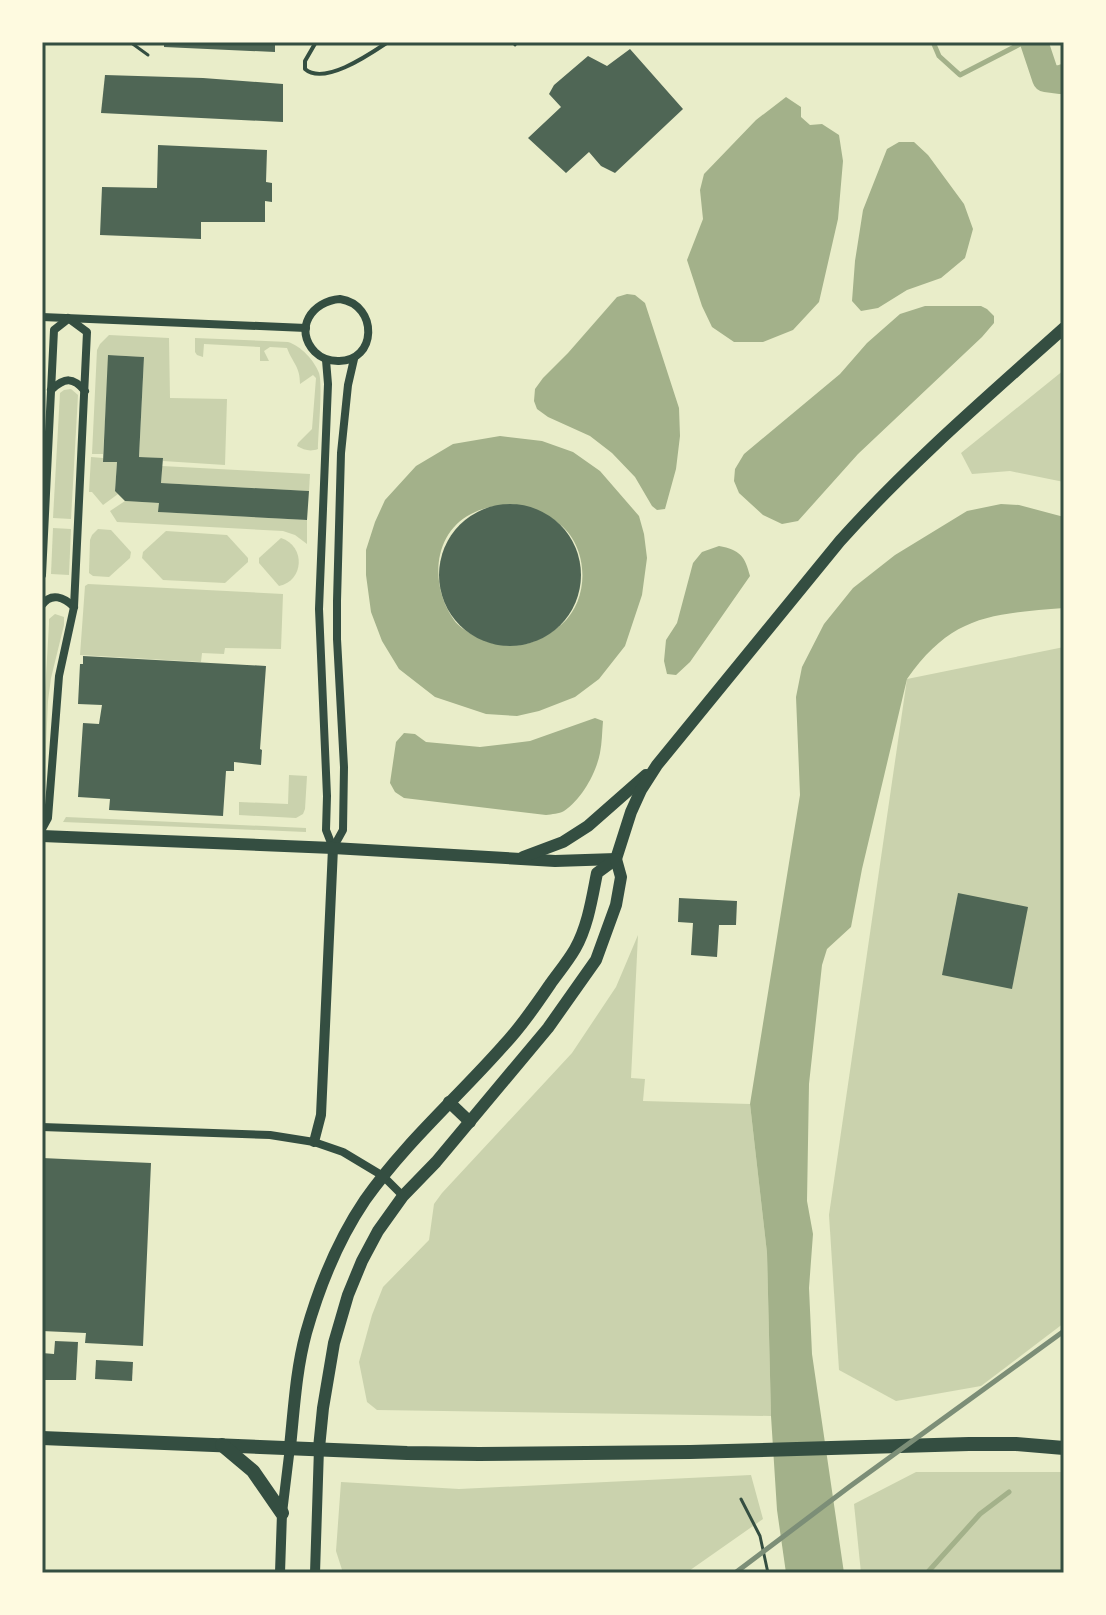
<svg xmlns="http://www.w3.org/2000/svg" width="1106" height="1615" viewBox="0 0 1106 1615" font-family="'Roboto Condensed',sans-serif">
	<rect width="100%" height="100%" fill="#e9edc9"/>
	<!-- green -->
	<g fill="#cad2ad">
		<path d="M109,335L169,338L170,398L227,399L225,465L163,461L162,458L139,457L144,357L109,355L103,454H92L97,350L100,344Z"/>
		<path d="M195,338L288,342C301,346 314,360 319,373C323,386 318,433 318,449C310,452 304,450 297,446L298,443L312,429L316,378L313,375L300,384C300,366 293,364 287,348L270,347L264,351L269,361H260V347L204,344L203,357L197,355L195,352Z"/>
		<path d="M1064,370V482L1010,471L972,474L961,453Z"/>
		<path d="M71,389L78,395L71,519L53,518L60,393L64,390Z"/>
		<path d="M91,457L103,458V462H117L115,490L118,494L103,505L92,492H89Z"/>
		<path d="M162,466L310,474L309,491L161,483Z"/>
		<path d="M125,501L159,503V512L307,520V544L295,535L283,531L117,522L110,511Z"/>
		<path d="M53,528L71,529L69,575L51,574Z"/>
		<path d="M98,529L111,530L131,552L130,558L109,577L93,576L89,573L90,540L92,535Z"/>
		<path d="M166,531L227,535L248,558V562L225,583L163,580L142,558L143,552Z"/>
		<path d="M281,538C306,546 304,581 279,586L259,563V558Z"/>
		<path d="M88,584L283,594L281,649L225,648L224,654L202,653L201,662L80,655L85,586Z"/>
		<path d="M55,614L64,617V625L51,678L48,701L44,791L42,790V743L49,624V619Z"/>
		<path d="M1064,647V1323L981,1386L896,1401L839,1370L829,1215L907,679Z"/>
		<path d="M289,775L307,776L305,809L303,814L296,818L239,815V802L288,804Z"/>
		<path d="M66,817L306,828V832L63,822Z"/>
		<path d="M638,935L631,1078L645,1079L643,1101L750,1104L767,1253L771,1416L377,1410L367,1402L359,1362L372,1315L383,1287L429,1240L434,1204L442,1193L572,1053L616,987Z"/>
		<path d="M916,1472H1064V1573H861L854,1504Z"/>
		<path d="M751,1475L763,1519L686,1573H343L336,1551L341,1482L459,1489Z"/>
	</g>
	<!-- water -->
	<g fill="#a3b18a" fill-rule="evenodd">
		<path d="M786,97L801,107V117L810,125L822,124L839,135L843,161L838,219L819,302L793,330L763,342H734L712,327L702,306L687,260L703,219L700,190L704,174L756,120Z"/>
		<path d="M899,142H914L928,155L964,204L973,229L965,258L941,278L907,290L878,308L861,311L852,301L855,261L863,210L887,149Z"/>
		<path d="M627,294L635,295L645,303L679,408L680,436L676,469L665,509L657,510L652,506L635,477L612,453L590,436L548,417L537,409L534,401L535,389L543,378L568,353L617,297Z"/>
		<path d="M925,306H981L987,309L994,316V323L982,337L858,454L798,521L782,524L763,515L739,493L734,481L735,469L744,454L840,374L867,343L900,314Z"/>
		<path d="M500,436L542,441L573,452L600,471L639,516L644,534L647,558L642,595L625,646L599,679L575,697L539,711L517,716L486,714L435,697L399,669L382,641L371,612L366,575V550L375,522L385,500L416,466L453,444ZM512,504C528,508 543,512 557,522C589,545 591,598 562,624C534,648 505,653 473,635C466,631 458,626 454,620C430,587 432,534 471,514C484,507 498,505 512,504Z"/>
		<path d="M1001,504L1019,505L1064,517V608C991,614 952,615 907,679L862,869L851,927L827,949L822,965L809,1084L807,1201L813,1234L809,1288L812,1354L844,1573H786L777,1510L771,1416L767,1253L750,1104L800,795L796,697L802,667L824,624L853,588L895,555L967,511Z"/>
		<path d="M719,546C740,550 745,556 750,576L690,662L676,675L667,674L664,661L666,640L677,623L693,563L702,552Z"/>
		<path d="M595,718L603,721C602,732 602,743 600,753C596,773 582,799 564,811C559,814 552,814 546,815L404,798L395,792L390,783L396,742L404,733L415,734L426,742L480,747L530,741Z"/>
	</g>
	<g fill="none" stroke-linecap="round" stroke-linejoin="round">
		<!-- stream -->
		<g stroke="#a3b18a" stroke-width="5">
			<path d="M933,42L939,56L960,75L1024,42"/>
			<path d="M927,1573L980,1514L1009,1492"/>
		</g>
		<!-- river -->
		<path stroke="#a3b18a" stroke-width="28" d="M1034,42L1046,78L1061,80L1064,78"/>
	</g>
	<!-- building -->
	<g fill="#4f6655">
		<path d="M164,42H275V52L164,47Z"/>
		<path d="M630,49L683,109L615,173L601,166L589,152L566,173L528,138L561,107L549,94L554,85L588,56L607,66Z"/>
		<path d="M105,75L203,78L283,84V122L101,113Z"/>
		<path d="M158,145L267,150L266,182L272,183V202L265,201V222H201V239L100,235L102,187L157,188Z"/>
		<path d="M108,355L144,357L139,457L163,458L161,483L309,491L307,520L158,512L159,503L125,501L115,491L117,462H103Z"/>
		<circle cx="510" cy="575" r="71"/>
		<path d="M83,656L266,666L260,749L262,750L261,765L234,762V771H226L223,816L109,810L110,799L78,797L83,723L99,724L102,705L78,704L80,664H83Z"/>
		<path d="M958,893L1028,907L1012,989L942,975Z"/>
		<path d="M679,898L737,901L736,925H719L717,957L691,955L693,923L678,922Z"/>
		<path d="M42,1158L151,1163L143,1346L85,1343L86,1333L42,1331Z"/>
		<path d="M55,1341L78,1342L76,1380H42V1353L54,1354Z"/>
		<path d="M96,1360L133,1362L132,1381L95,1379Z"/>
	</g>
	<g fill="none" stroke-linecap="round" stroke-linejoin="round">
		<!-- path -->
		<g stroke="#344e41" stroke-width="3">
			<path d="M102,42H105"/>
			<path d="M130,42L148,55"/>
			<path d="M513,42L515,45"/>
			<path d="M741,1499L760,1536L768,1573"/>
		</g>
		<!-- service -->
		<path stroke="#344e41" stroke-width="4" d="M316,42L305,61V69C324,86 370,54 388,42"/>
		<!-- minor -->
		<g stroke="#344e41" stroke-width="8">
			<path d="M340,299C379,305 377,362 338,361C329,361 322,359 315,352C293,329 312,301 340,299Z"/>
			<path d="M42,317L306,328"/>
			<path d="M326,360L328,384L319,609L327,796L326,830L333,848"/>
			<path d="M51,390C65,377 73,377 85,391"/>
			<path d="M42,575L54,330L68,319"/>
			<path d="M42,605C51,592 64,597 74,607"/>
			<path d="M42,829L48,818L59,676L74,607L87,332L68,318"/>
			<path d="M333,848L343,830L344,767L337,639V601L341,453L348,385L354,359"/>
			<path d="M42,1127L270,1135L314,1142L343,1152L383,1176L403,1196"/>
		</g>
		<!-- tertiary -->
		<g stroke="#344e41" stroke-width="10">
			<path d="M314,1142L321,1115L333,848"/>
			<path d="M280,1573L282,1513L290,1447"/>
			<path d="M315,1573L319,1448"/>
		</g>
		<!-- secondary -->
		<g stroke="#344e41" stroke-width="12">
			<path d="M42,836L333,848L555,861L616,859"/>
			<path d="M523,857L563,842L588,826L646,775"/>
			<path d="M616,859L631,812L641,790L657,765L840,541C909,464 987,397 1064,328"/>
			<path d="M449,1102L470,1122"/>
			<path d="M290,1447C294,1409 296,1370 306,1333C319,1287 338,1240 365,1200C405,1143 457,1098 503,1046C521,1027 536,1005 551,983C559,972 568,961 575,949C588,926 592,898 597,873L616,859"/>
			<path d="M319,1448L323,1408L334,1343L348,1295L362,1261L378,1231L403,1196L436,1162L548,1028L596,960L616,905L621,877L616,859"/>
		</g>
		<!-- primary -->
		<g stroke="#344e41" stroke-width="14">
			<path d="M42,1438L407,1453L479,1454L690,1452L969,1444H1016L1064,1448"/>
			<path d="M222,1445L253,1471L282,1513"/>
		</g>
		<!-- rail -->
		<path stroke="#7c8e77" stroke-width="5" d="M735,1573L849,1487L1064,1331"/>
	</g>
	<!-- border -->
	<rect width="1106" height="1615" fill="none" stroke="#fefae0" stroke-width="88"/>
	<rect x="44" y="44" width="1018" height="1527" fill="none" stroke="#344e41" stroke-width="3"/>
</svg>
